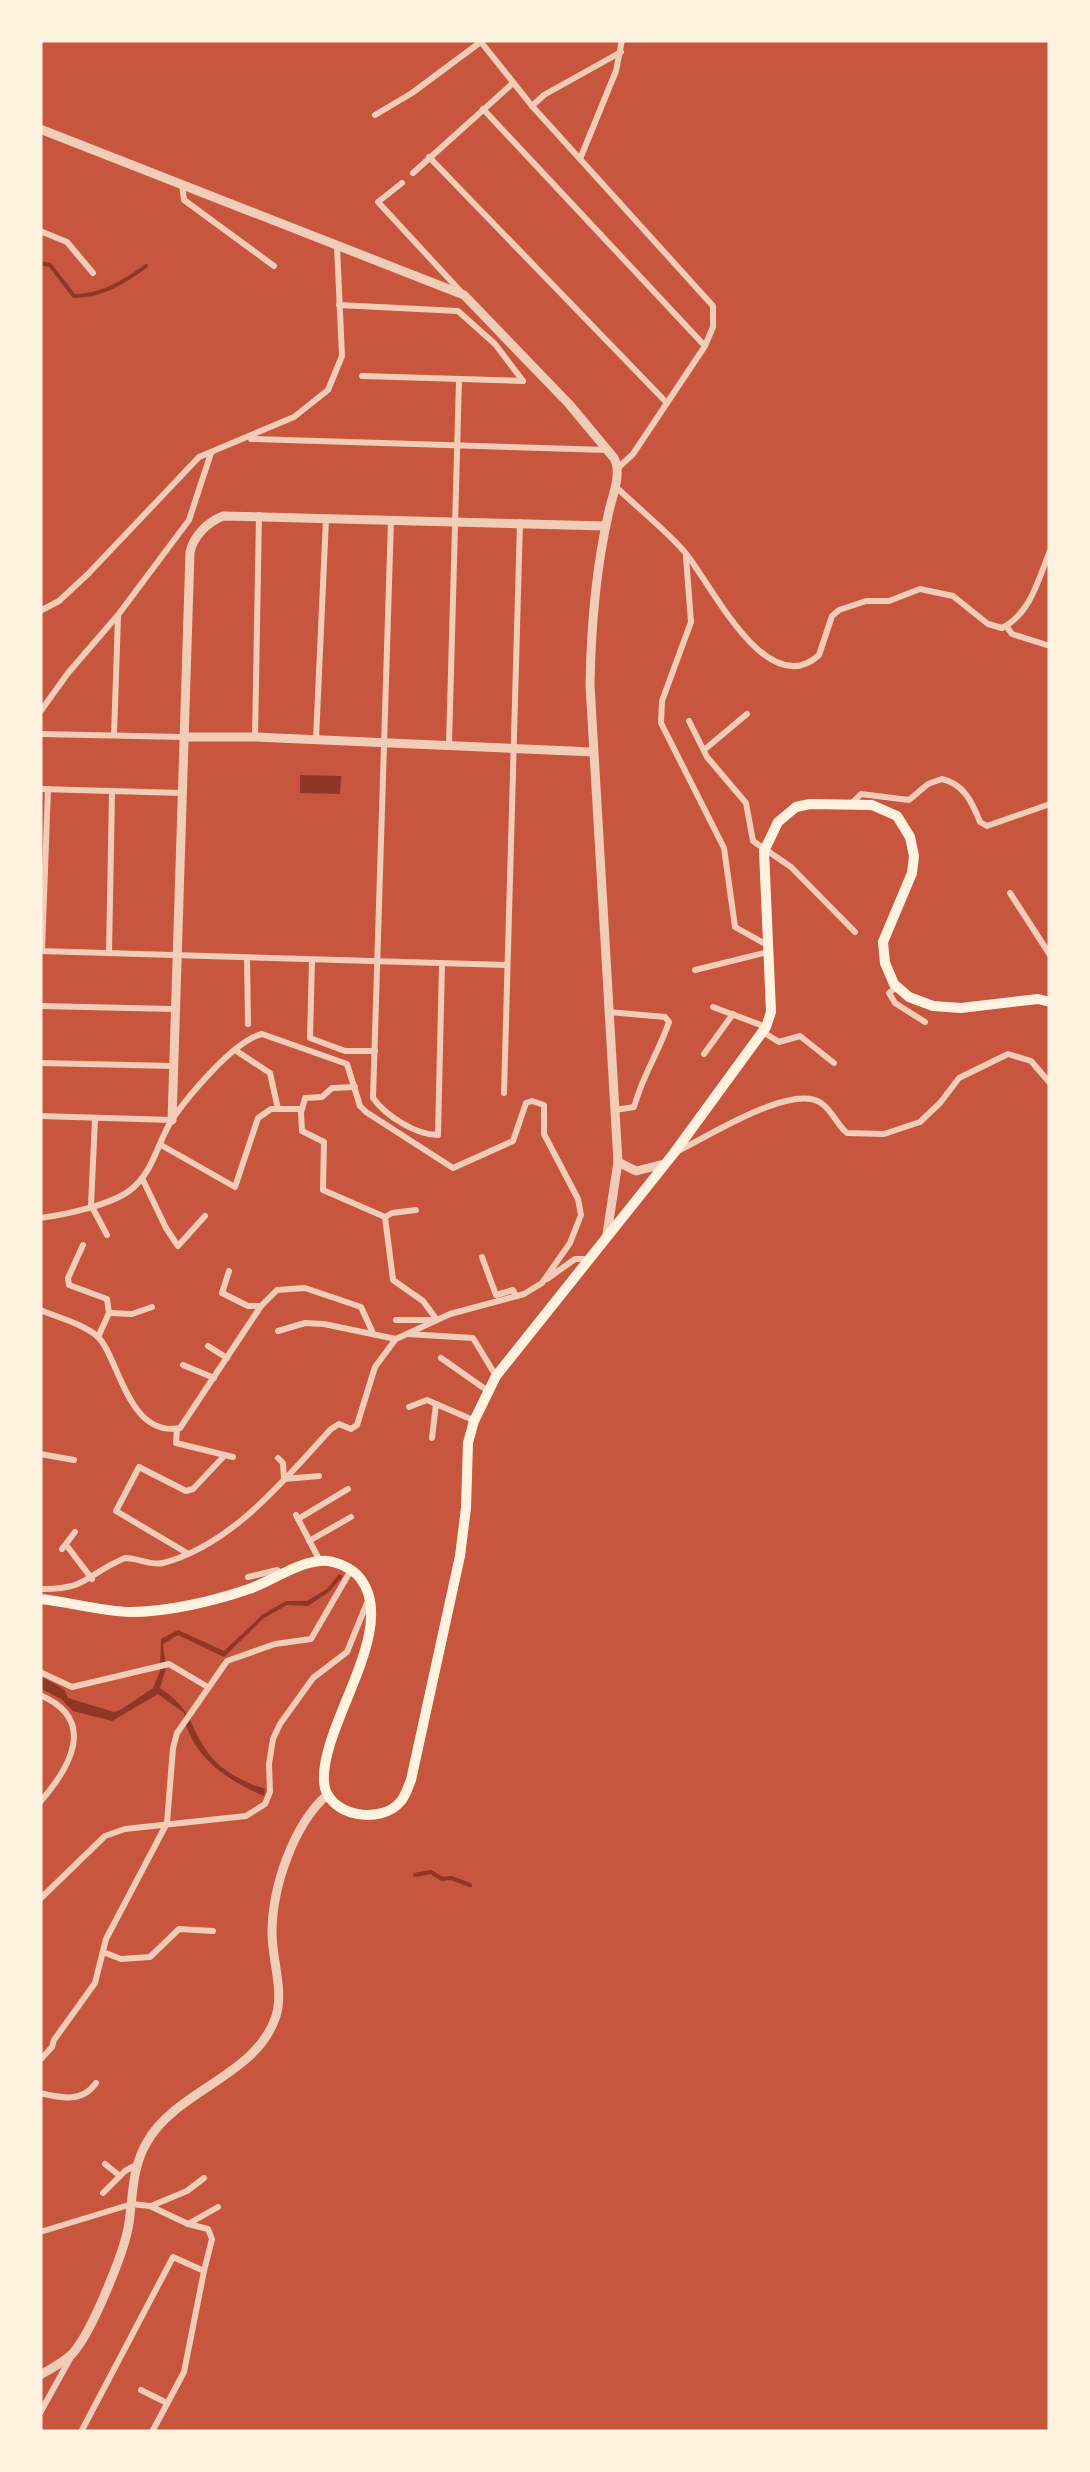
<svg xmlns="http://www.w3.org/2000/svg" width="1090" height="2472" viewBox="0 0 1090 2472" font-family="Lora,serif">
	<rect width="100%" height="100%" fill="#c8553d"/>
	<!-- water -->
	<g fill="#8f3625">
		<path d="M300,775L341,776L340,794L300,793Z"/>
		<path d="M339,1574L343,1576L329,1592L308,1606L287,1605L264,1618L224,1657L178,1635L163,1644L166,1668L160,1688C193,1710 187,1721 206,1750C219,1770 243,1782 265,1789L264,1796C228,1781 188,1754 184,1713L158,1694L112,1721L73,1711L61,1699L40,1688V1676L64,1689L68,1698L114,1712L122,1709L153,1688L160,1671L161,1639L178,1630L224,1651L262,1615L286,1601H307L327,1589Z"/>
	</g>
	<g fill="none" stroke-linecap="round" stroke-linejoin="round">
		<!-- stream -->
		<g stroke="#8f3625" stroke-width="4">
			<path d="M40,263L50,265L74,296C102,296 124,282 146,266"/>
			<path d="M415,1875L431,1872L442,1879L451,1878L470,1885"/>
		</g>
		<!-- minor -->
		<g stroke="#f1ccb7" stroke-width="6">
			<path d="M481,42L532,106L713,306V327L705,346L633,454L619,467"/>
			<path d="M532,106L544,95L621,52"/>
			<path d="M483,109L704,345"/>
			<path d="M375,115L412,93L482,41"/>
			<path d="M429,157L667,403"/>
			<path d="M580,159L616,71L622,40"/>
			<path d="M413,173L512,84"/>
			<path d="M402,183L378,202L463,294"/>
			<path d="M182,184L184,200L274,266"/>
			<path d="M40,231L67,242L93,273"/>
			<path d="M339,305L458,311L495,344L523,381"/>
			<path d="M362,376L523,381"/>
			<path d="M251,439L608,450"/>
			<path d="M616,487C638,508 663,528 683,550C709,579 766,704 819,655L832,616L839,610L866,601H889L920,589L953,596L988,624L1002,628C1031,613 1038,580 1050,551"/>
			<path d="M391,520L373,1098C386,1116 416,1135 438,1135L442,964"/>
			<path d="M686,557L691,622L662,701L661,723L724,848L735,927L767,945"/>
			<path d="M40,611L59,601L88,574L199,457L294,417L328,390L342,356L337,246"/>
			<path d="M1006,626L1012,634L1050,646"/>
			<path d="M40,712L68,673L118,615L189,520L211,453"/>
			<path d="M689,721L707,757L746,803L753,841L791,867L855,932"/>
			<path d="M40,734L184,737"/>
			<path d="M114,735L118,617"/>
			<path d="M255,737L259,515"/>
			<path d="M316,739L326,519"/>
			<path d="M449,745L459,380"/>
			<path d="M704,750L747,714"/>
			<path d="M40,789L183,793"/>
			<path d="M851,804L861,794L909,800L928,784L942,779C964,784 972,802 980,822L987,826L1050,804"/>
			<path d="M1010,893L1050,955"/>
			<path d="M40,951L507,965"/>
			<path d="M42,951L48,789"/>
			<path d="M109,953L112,792"/>
			<path d="M247,958L248,1024"/>
			<path d="M312,960L310,1038L345,1051H375"/>
			<path d="M695,970L768,952"/>
			<path d="M896,987L889,993L895,1003L925,1022"/>
			<path d="M40,1006L174,1009"/>
			<path d="M713,1007L766,1027"/>
			<path d="M609,1012L665,1017L669,1022C658,1054 643,1074 634,1107L615,1110"/>
			<path d="M763,1032L779,1042L800,1036L834,1063"/>
			<path d="M235,1050L270,1073L278,1109"/>
			<path d="M704,1054L733,1014"/>
			<path d="M40,1063L173,1066"/>
			<path d="M355,1087L332,1088L322,1097L305,1098L301,1113L302,1131L324,1142L323,1190L385,1217L393,1280L423,1301L437,1320"/>
			<path d="M504,1093L520,522"/>
			<path d="M40,1116L172,1120"/>
			<path d="M95,1119L91,1205L107,1235"/>
			<path d="M161,1145L235,1187L258,1118L271,1109H301"/>
			<path d="M680,1150C709,1136 792,1083 821,1103C832,1110 837,1125 847,1133L884,1134L920,1122L940,1103L959,1078L1008,1054L1031,1061L1050,1083"/>
			<path d="M142,1178L166,1228L178,1246L205,1216"/>
			<path d="M385,1217L392,1213L416,1210"/>
			<path d="M40,1218C64,1215 110,1205 129,1191C154,1173 157,1142 173,1118C190,1094 234,1041 262,1034L347,1064L360,1106L366,1112L453,1168L513,1141L526,1103L532,1101L544,1105V1134L578,1199L581,1215L570,1243L542,1283L524,1294L450,1314L396,1339L324,1324L305,1323L278,1331"/>
			<path d="M83,1245L68,1278L69,1285L107,1299L109,1313L98,1337"/>
			<path d="M482,1257L496,1295L513,1290L516,1296"/>
			<path d="M229,1271L222,1293L248,1306H259"/>
			<path d="M547,1279L575,1259H587"/>
			<path d="M40,1310C57,1317 83,1324 97,1336C119,1356 127,1438 180,1428L261,1306L277,1290L305,1288L361,1307L372,1331"/>
			<path d="M109,1313L132,1314L152,1307"/>
			<path d="M396,1320H431"/>
			<path d="M407,1334L473,1338L496,1376"/>
			<path d="M208,1346L227,1358"/>
			<path d="M441,1358L488,1391"/>
			<path d="M183,1365L214,1378"/>
			<path d="M409,1407L427,1400L473,1420"/>
			<path d="M177,1429L176,1443L233,1457"/>
			<path d="M432,1438L436,1404"/>
			<path d="M40,1454L74,1460"/>
			<path d="M278,1458L283,1463L284,1479L319,1476"/>
			<path d="M296,1515L320,1561"/>
			<path d="M298,1519L348,1489"/>
			<path d="M309,1541L351,1517"/>
			<path d="M67,1546L92,1579"/>
			<path d="M62,1549L75,1532"/>
			<path d="M187,1553L116,1511L139,1467L186,1491L193,1489L225,1455"/>
			<path d="M248,1577L277,1570L283,1574"/>
			<path d="M40,1589C89,1590 86,1574 125,1558C138,1558 151,1566 163,1563C232,1545 285,1479 331,1429L339,1424L351,1429L357,1425L375,1367L395,1340"/>
			<path d="M40,1672L72,1687L169,1664L206,1686"/>
			<path d="M40,1695C99,1720 69,1769 40,1802"/>
			<path d="M40,1899L105,1836L125,1829L246,1816L265,1804L270,1792L269,1764L273,1739L280,1724L313,1678L347,1652L367,1603"/>
			<path d="M103,1952L121,1959L150,1957L179,1929L213,1931"/>
			<path d="M40,2060L52,2047L54,2040L95,1983L106,1939L167,1823L173,1748L177,1733L227,1661L275,1644L311,1639L351,1570"/>
			<path d="M40,2093C61,2098 82,2103 96,2083"/>
			<path d="M105,2164L120,2176"/>
			<path d="M103,2193L125,2171L136,2165"/>
			<path d="M151,2206L187,2191L204,2178"/>
			<path d="M188,2224L208,2229L212,2239L204,2271"/>
			<path d="M40,2232L132,2204L150,2206L188,2224L218,2207"/>
			<path d="M141,2390L167,2403"/>
			<path d="M40,2413L71,2357"/>
			<path d="M81,2432L173,2257L204,2271L184,2372L152,2432"/>
		</g>
		<!-- tertiary -->
		<g stroke="#f1ccb7" stroke-width="9">
			<path d="M40,129L464,295L569,404L614,458C622,473 613,494 609,511C596,567 591,627 590,685L618,1162L636,1171L664,1164"/>
			<path d="M184,737H255L593,752"/>
			<path d="M172,1120L190,552C194,535 208,522 223,516L606,526"/>
			<path d="M607,1234L618,1162"/>
			<path d="M40,2375C50,2369 63,2363 72,2354C91,2334 125,2251 129,2223C133,2195 132,2167 147,2142C176,2090 257,2076 276,2016C284,1990 272,1960 272,1933C272,1888 293,1825 327,1795"/>
		</g>
		<!-- secondary -->
		<path stroke="#fff3e0" stroke-width="10" d="M40,1599C70,1602 100,1611 130,1612C168,1612 214,1601 249,1589C272,1581 296,1563 320,1561C333,1559 352,1568 360,1578C400,1629 320,1725 324,1782C326,1816 381,1826 401,1801C406,1795 408,1787 411,1780L460,1556L466,1508L468,1443L474,1421L496,1376L674,1153L766,1027L771,1012L770,988L764,851L778,822L796,807L810,804L872,805L897,816L910,837L914,856L912,873L883,942L885,963L894,984L909,997L933,1006L961,1008L1038,999L1050,1002"/>
	</g>
	<!-- border -->
	<rect width="1090" height="2472" fill="none" stroke="#fff3e0" stroke-width="85"/>
</svg>
